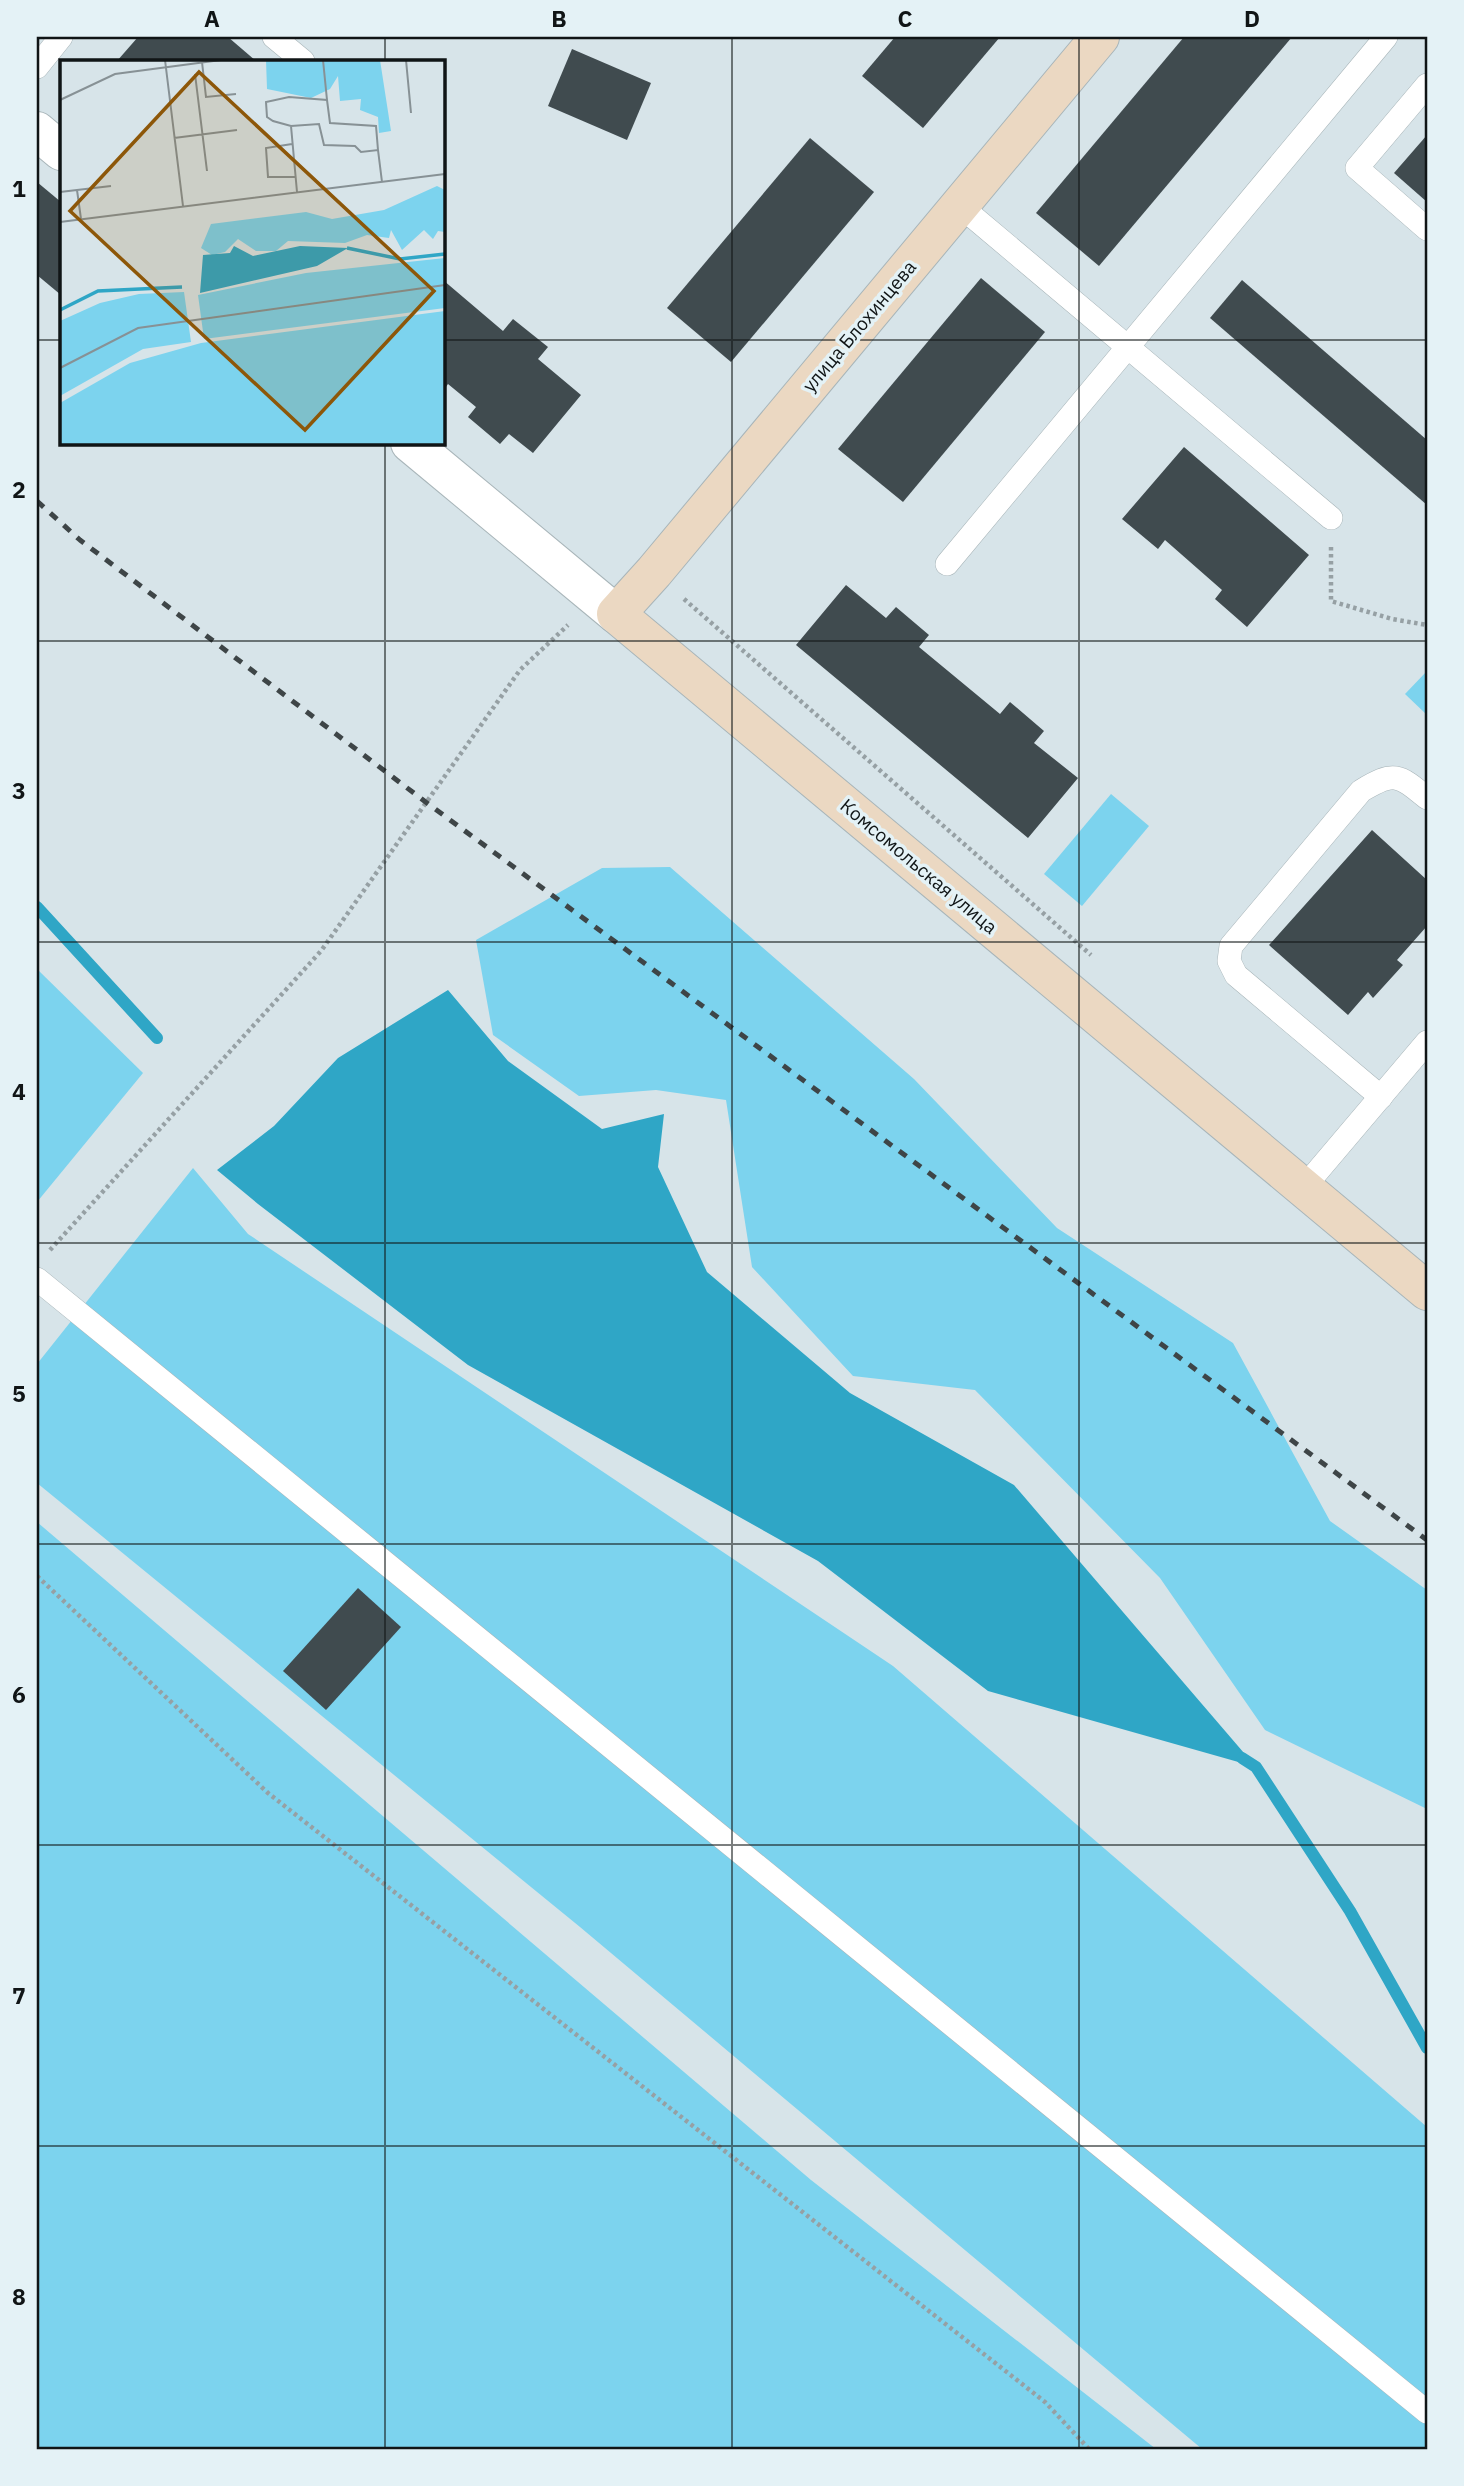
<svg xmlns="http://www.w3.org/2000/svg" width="1464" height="2486" viewBox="0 0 1464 2486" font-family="'IBM Plex Sans',sans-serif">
	<rect width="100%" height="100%" fill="#d7e4e9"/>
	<!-- green -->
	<g fill="#7cd3ee">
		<path d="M1427,671V715L1405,694Z"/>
		<path d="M1111,794L1149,826L1082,906L1044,874Z"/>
		<path d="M670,867L914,1079L1057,1228L1233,1343L1330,1521L1427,1590V1809L1265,1730L1160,1578L975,1390L853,1376L752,1267L726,1100L656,1090L579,1096L493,1035L476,940L602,868Z"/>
		<path d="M37,969L143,1073L37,1202Z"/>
		<path d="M193,1168L248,1234L893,1666L1427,2127V2449H1202L580,1927L37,1483V1364Z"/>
		<path d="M37,1522L811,2180L1156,2449H37Z"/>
	</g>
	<!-- water -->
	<path fill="#2fa6c6" d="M448,990L508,1061L602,1129L664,1114L658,1167L707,1272L850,1393L1014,1485L1256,1767L988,1691L818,1561L468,1365L258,1204L217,1170L274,1126L338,1058Z"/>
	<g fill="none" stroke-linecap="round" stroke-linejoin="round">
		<!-- stream -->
		<g stroke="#2fa6c6" stroke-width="12">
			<path d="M37,907L157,1038"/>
			<path d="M1242,1758L1256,1767L1350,1911L1427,2048"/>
		</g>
	</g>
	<!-- building -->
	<g fill="#404b4f">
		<path d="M138,37H228L256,61H117Z"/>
		<path d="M895,37H1000L923,128L862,76Z"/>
		<path d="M1184,37H1292L1099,266L1036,213Z"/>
		<path d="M572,49L651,83L627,140L548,106Z"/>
		<path d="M1427,135V202L1394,173Z"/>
		<path d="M810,138L874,192L731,362L667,308Z"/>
		<path d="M37,182L61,202V295L37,275Z"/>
		<path d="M981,278L1045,332L903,502L838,449Z"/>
		<path d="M443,280L503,331L513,319L548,347L538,359L581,395L533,453L509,434L500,444L468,417L476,407L448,384L443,391Z"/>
		<path d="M1242,280L1427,440V505L1210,318Z"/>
		<path d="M1184,447L1309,555L1247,627L1215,599L1222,590L1165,540L1158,549L1122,519Z"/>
		<path d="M846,585L886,618L896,607L929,635L919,647L1000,714L1010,702L1044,731L1034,743L1078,778L1028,838L796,645Z"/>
		<path d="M1372,830L1427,880V926L1397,960L1403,965L1373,998L1368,992L1348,1015L1269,945Z"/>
		<path d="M358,1588L401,1627L326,1710L283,1671Z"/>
	</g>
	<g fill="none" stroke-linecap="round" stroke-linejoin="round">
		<!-- lane casing -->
		<g stroke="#a8b5b9" stroke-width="24">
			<g id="lane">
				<path d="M274,37L303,61"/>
				<path d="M37,67L61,37"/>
				<path d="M1427,85L1357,168L1427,229"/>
				<path d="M959,205L1331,518"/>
				<path d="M947,564L1386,37"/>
				<path d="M1381,1097L1236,975L1229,961L1231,946L1361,791C1394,771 1398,774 1427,798"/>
				<path d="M1305,1186L1427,1042"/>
				<path d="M37,1279L1427,2412"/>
			</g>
		</g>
		<!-- street casing -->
		<g stroke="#a8b5b9" stroke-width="40">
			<g id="street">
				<path d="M37,131L61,151"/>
				<path d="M410,443L616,614"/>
			</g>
		</g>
		<!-- secondary casing -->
		<g stroke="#a8b5b9" stroke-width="40">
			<path id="secondary" d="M1100,37L654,572L616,614L1427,1291"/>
		</g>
		<!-- path -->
		<g stroke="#96a0a4" stroke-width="4.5" stroke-dasharray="3.5 3.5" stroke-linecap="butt">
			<path d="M1331,547V601L1392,619L1427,625"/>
			<path d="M684,599L1091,955"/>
			<path d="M50,1250L321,951L520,670L568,625"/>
			<path d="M37,1576L268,1793L1045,2402L1089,2449"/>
		</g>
		<!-- lane -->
		<use href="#lane" stroke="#fff" stroke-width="23"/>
		<!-- street -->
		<use href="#street" stroke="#fff" stroke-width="38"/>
		<!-- secondary -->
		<use href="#secondary" stroke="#ebd8c2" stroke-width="38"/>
		<!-- rail -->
		<path stroke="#3e4547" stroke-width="5" stroke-dasharray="9 9" stroke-linecap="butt" d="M37,501L80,540L427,803L1427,1540"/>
	</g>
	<!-- grid -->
	<path fill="none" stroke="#101516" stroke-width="2" stroke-opacity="0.55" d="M385,37V61M732,37V2449M1079,37V2449M37,340H61M443,340H1427M385,443V2449M37,641H1427M37,942H1427M37,1243H1427M37,1544H1427M37,1845H1427M37,2146H1427"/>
	<g text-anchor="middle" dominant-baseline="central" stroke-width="7" stroke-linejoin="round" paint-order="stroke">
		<!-- street labels -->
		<g font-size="19" fill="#101516" stroke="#e4f2f6">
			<text transform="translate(859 326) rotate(-50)">улица Блохинцева</text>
			<text transform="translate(919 866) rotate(40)">Комсомольская улица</text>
		</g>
	</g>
	<!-- overview -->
	<g transform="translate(60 60)">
		<rect width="385" height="385" fill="#d7e4e9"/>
		<path d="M206,0H320L331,71L319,73L318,57L300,50L301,39L280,41L278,16L270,29L251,38L207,29ZM377,126L385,130V172L378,171L373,179L364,170L342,190L331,170L329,178L307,175L285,183L228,181L216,191H196L178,179L165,192L152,195L141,188L151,164L246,152L272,159L324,150ZM385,198V248L144,279L138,235L246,213ZM124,232L131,282L83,289L0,336V261L40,243L79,234ZM385,251V385H0V343L70,303L141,283Z" fill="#7cd3ee"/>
		<path d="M174,186L193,196L240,186L288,188L257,206L140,233L143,195L170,193Z" fill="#2fa6c6"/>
		<path fill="none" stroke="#2fa6c6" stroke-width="3.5" d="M287,188L340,199L385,194M0,250L38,231L122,227"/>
		<path fill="none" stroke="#879195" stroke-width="2" d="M105,0L123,146M263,0L267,40M346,0L351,53M142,2L146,37L176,34M135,14L147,111M0,40L55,14L161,0M231,66L237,132M114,78L177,70M232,84L206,88L208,117H236M318,90L316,66L270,63L267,40L229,37L206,42L207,57L213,61L231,66L259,64L264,85L295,86L301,92L318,90L322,122M17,130L21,159M0,132L51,126M0,162L385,114M0,308L78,268L385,225"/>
		<path fill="#8d5709" fill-opacity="0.15" stroke="#8d5709" stroke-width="3.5" d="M139,12L374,231L245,370L10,151Z"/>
		<rect width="385" height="385" fill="none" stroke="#101516" stroke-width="3.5"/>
	</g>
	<!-- border -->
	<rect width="1464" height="2486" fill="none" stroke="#e4f2f6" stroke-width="77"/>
	<rect x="38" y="38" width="1388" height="2410" fill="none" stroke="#101516" stroke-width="2.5"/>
	<g font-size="23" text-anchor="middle" font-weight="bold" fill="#101516">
		<text x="212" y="27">A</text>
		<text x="559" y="27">B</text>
		<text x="905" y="27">C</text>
		<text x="1252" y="27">D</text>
		<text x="19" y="197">1</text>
		<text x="19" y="498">2</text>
		<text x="19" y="799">3</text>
		<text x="19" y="1100">4</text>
		<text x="19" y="1402">5</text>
		<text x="19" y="1703">6</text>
		<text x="19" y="2004">7</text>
		<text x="19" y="2305">8</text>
	</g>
</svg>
